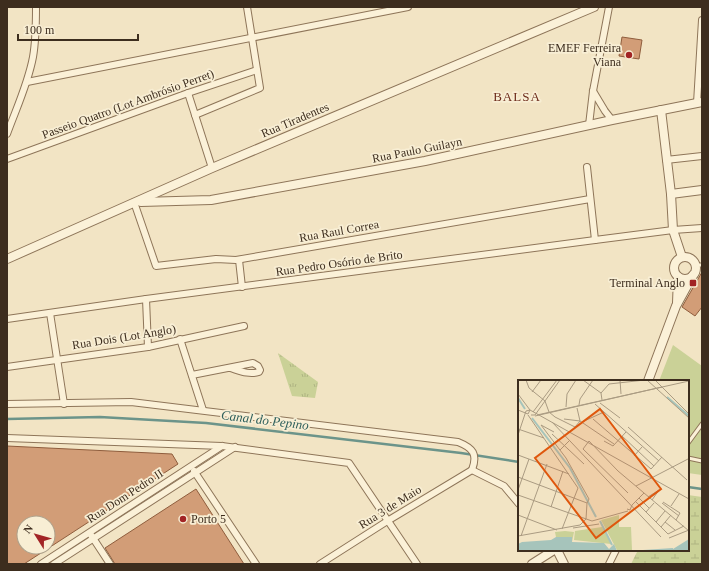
<svg xmlns="http://www.w3.org/2000/svg" width="709" height="571" viewBox="0 0 709 571" font-family="'Times New Roman',serif">
	<defs>
		<pattern id="wetland-marsh" width="20" height="14" patternUnits="userSpaceOnUse"><rect width="20" height="14" fill="#cad197"/><path d="M1 5h8M5 5V1M11 12h8M15 12V8" fill="none" stroke="#aeb482"/></pattern>
		<pattern id="park-tufts" width="24" height="20" patternUnits="userSpaceOnUse"><rect width="24" height="20" fill="#cad197"/><path d="M3 7l-1-3M5 7V3M7 7l1-3M15 17l-1-3M17 17v-4M19 17l1-3" fill="none" stroke="#aeb482"/></pattern>
	</defs>
	<rect width="100%" height="100%" fill="#f2e4c4"/>
	<!-- grass -->
	<path fill="#cad197" d="M673,345L702,366V475L688,473V381H659Z"/>
	<!-- wetland -->
	<path fill="url(#wetland-marsh)" d="M688,495L702,497V564H631L638,550H688Z"/>
	<!-- park -->
	<path fill="url(#park-tufts)" d="M278,353L318,382L315,398L292,396Z"/>
	<g fill="none" stroke-linecap="round" stroke-linejoin="round">
		<!-- stream -->
		<g stroke="#6c948a" stroke-width="2.5">
			<path d="M7,419L100,417L206,423L461,453L519,462"/>
			<path d="M688,487L702,489"/>
		</g>
	</g>
	<!-- building -->
	<g fill="#d29d77" stroke="#8f5d3d" fill-rule="evenodd">
		<path d="M622,37L642,40L639,59L619,56Z"/>
		<path d="M702,272V307L695,316L682,307Z"/>
		<path d="M7,446L172,454L178,464L24,564H7ZM24,523H48V547H24Z"/>
		<path d="M196,489L244,564H115L105,548Z"/>
	</g>
	<g fill="none" stroke-linecap="round" stroke-linejoin="round">
		<!-- service casing -->
		<g stroke="#8e7559" stroke-width="5">
			<g id="service">
				<path d="M696,265H702"/>
				<path d="M688,443L702,424"/>
				<path d="M688,458L702,461"/>
			</g>
		</g>
		<!-- minor casing -->
		<g stroke="#8e7559" stroke-width="8">
			<g id="minor">
				<path d="M27,82L408,7"/>
				<path d="M593,91L605,111L612,120"/>
				<path d="M188,93L212,168"/>
				<path d="M697,103L702,20"/>
				<path d="M195,115L260,88L247,7"/>
				<path d="M589,125L593,91L609,7"/>
				<path d="M7,134C16,109 28,84 33,57C36,40 36,24 36,7"/>
				<path d="M7,159L188,93L257,70"/>
				<path d="M666,160L702,156"/>
				<path d="M587,167L595,240"/>
				<path d="M134,202L156,266L216,259L236,260L590,199"/>
				<path d="M239,260L242,287"/>
				<path d="M146,299L148,347"/>
				<path d="M50,313L64,404"/>
				<path d="M7,319L146,299L595,240L673,230L702,228"/>
				<path d="M180,339L203,410"/>
				<path d="M7,367L148,347L244,326"/>
				<path d="M192,375L253,363L258,366L260,370L259,372C249,375 240,371 230,368"/>
				<path d="M7,404L131,402L458,442C473,448 478,454 472,470"/>
				<path d="M7,438L222,446L349,463L417,564"/>
				<path d="M472,470L504,486L519,504"/>
				<path d="M194,471L256,564"/>
				<path d="M91,535L110,564"/>
				<path d="M41,564L222,446"/>
				<path d="M54,564L235,447"/>
				<path d="M320,564L389,520L472,470"/>
				<path d="M609,564L616,550"/>
			</g>
		</g>
		<!-- tertiary casing -->
		<g stroke="#8e7559" stroke-width="10">
			<g id="tertiary">
				<path d="M661,110L671,194L673,230L682,257"/>
				<path d="M671,194L702,190"/>
				<path d="M141,202L211,200L425,161L612,120L702,102"/>
				<circle cx="685" cy="268" r="11"/>
				<path d="M7,259L212,168L594,7"/>
				<path d="M677,303L678,277"/>
				<path d="M648,381L676,306L693,275"/>
				<path d="M557,550L564,564"/>
				<path d="M532,564L554,550"/>
			</g>
		</g>
		<!-- service -->
		<use href="#service" stroke="#fbf1d8" stroke-width="3"/>
		<!-- minor -->
		<use href="#minor" stroke="#fbf1d8" stroke-width="6"/>
		<!-- tertiary -->
		<use href="#tertiary" stroke="#fbf1d8" stroke-width="8"/>
	</g>
	<!-- markers -->
	<g fill="#a22425" stroke="#f8eed4" stroke-width="1.5">
		<circle cx="629" cy="55" r="4"/>
		<rect x="689" y="279" width="8" height="8" rx="2"/>
		<circle cx="183" cy="519" r="4"/>
	</g>
	<g text-anchor="middle" dominant-baseline="central" stroke-width="3.5" stroke-linejoin="round" paint-order="stroke">
		<!-- poi labels -->
		<g font-size="12" fill="#3d2d1e" stroke="#f8eed4" text-anchor="end">
			<text x="621" y="48">EMEF Ferreira<tspan x="621" dy="14">Viana</tspan></text>
			<text x="685" y="283">Terminal Anglo</text>
			<text x="191" y="519" text-anchor="start">Porto 5</text>
		</g>
		<!-- street labels -->
		<g font-size="12" fill="#3d2d1e" stroke="#f8eed4">
			<text transform="translate(128 104) rotate(-20)">Passeio Quatro (Lot Ambrósio Perret)</text>
			<text transform="translate(295 120) rotate(-23)">Rua Tiradentes</text>
			<text transform="translate(417 150) rotate(-11)">Rua Paulo Guilayn</text>
			<text transform="translate(339 231) rotate(-10)">Rua Raul Correa</text>
			<text transform="translate(339 263) rotate(-8)">Rua Pedro Osório de Brito</text>
			<text transform="translate(124 337) rotate(-9)">Rua Dois (Lot Anglo)</text>
			<text transform="translate(125 496) rotate(-33)">Rua Dom Pedro II</text>
			<text transform="translate(390 507) rotate(-32)">Rua 3 de Maio</text>
		</g>
		<!-- neighbourhood labels -->
		<g font-size="13" letter-spacing="1" fill="#6d2b1a" stroke="#f8eed4">
			<text x="517" y="96">BALSA</text>
		</g>
		<!-- water labels -->
		<g font-size="13" font-style="italic" fill="#2c5e5a" stroke="#f8eed4">
			<text transform="translate(265 420) rotate(7)">Canal do Pepino</text>
		</g>
	</g>
	<!-- overview -->
	<g transform="translate(518 380)">
		<rect width="171" height="171" fill="#f2e4c4"/>
		<path d="M101,135V147H113L114,170H99L83,140Z" fill="#cad197"/>
		<path d="M84,147L93,164L56,160L57,151Z" fill="#cad197"/>
		<path d="M47,151L56,152L54,162V157H38L37,152Z" fill="#cad197"/>
		<path d="M38,157H54V162L86,163L91,169L96,164L99,171H0V164L4,162L33,160ZM171,159V171H125L155,169Z" fill="#a6c4bb"/>
		<path fill="none" stroke="#a6c4bb" stroke-width="2" d="M149,17L171,36M0,18L7,29M14,38L52,88L78,137M82,141L94,165M125,171L155,169"/>
		<path fill="none" stroke="#aa9b82" stroke-width="1" d="M8,0L11,8L27,21L31,32L37,37L57,47L62,41M65,0L83,13L84,20M102,0L103,14M129,0L171,38M137,0L171,34M14,12L23,0M83,13L91,4L127,0M0,14L12,30M82,23L102,38M77,24L141,81M61,25L62,19L75,0M48,27L49,14L58,0M59,28L62,41M0,30L10,34L12,30M12,30L171,119M15,32L39,0M10,35L60,108L44,149M13,35H17L42,0M19,35L171,1M17,36L144,7M46,39L62,41L96,64M75,39L133,89L144,77M34,42L143,157M64,42L86,32M23,45L48,78L71,119L69,123M23,45L36,52M110,47L169,100M0,49L26,58M34,54L66,84M0,55L8,31L12,30M104,56L136,86M86,61L95,66L108,52M42,70L51,61M0,75L51,94M116,76L124,67M0,97L69,123M118,106L170,79M0,110L11,79M110,113L65,69L71,61L100,91L171,151M0,115L74,141L110,131M130,117L141,110L134,120M121,118L131,128M118,122L150,154L166,146M145,122L162,133L158,140M144,123L161,136M153,126L161,114M33,127L45,91M109,129L112,130L114,125L126,113M128,132L136,123M0,135L39,150M138,142L147,131M147,142L157,150M143,147L153,135M55,148L81,144M0,156L62,145L68,139L69,123M3,156L29,84M151,158L171,150"/>
		<path fill="#df570d" fill-opacity="0.15" stroke="#df570d" stroke-width="2" d="M82,29L143,109L78,158L17,78Z"/>
		<rect width="171" height="171" fill="none" stroke="#3d2d1e" stroke-width="2"/>
	</g>
	<!-- border -->
	<rect width="709" height="571" fill="none" stroke="#3d2d1e" stroke-width="16"/>
	<!-- north arrow -->
	<g transform="translate(36 535) rotate(307)"><circle r="19" fill="#f8eed4" stroke="#ada18b"/>
	<path d="M0-3L7 15L0 10L-7 15Z" fill="#a22425"/>
	<text y="-6" font-size="11" font-weight="bold" text-anchor="middle" fill="#3d2d1e">N</text>
	</g>
	<!-- scale -->
	<path d="M18 34v6h120v-6" fill="none" stroke="#3d2d1e" stroke-width="2"/>
	<text x="24" y="34" font-size="12" fill="#3d2d1e" stroke="#f8eed4" stroke-width="3" paint-order="stroke">100 m</text>
</svg>
